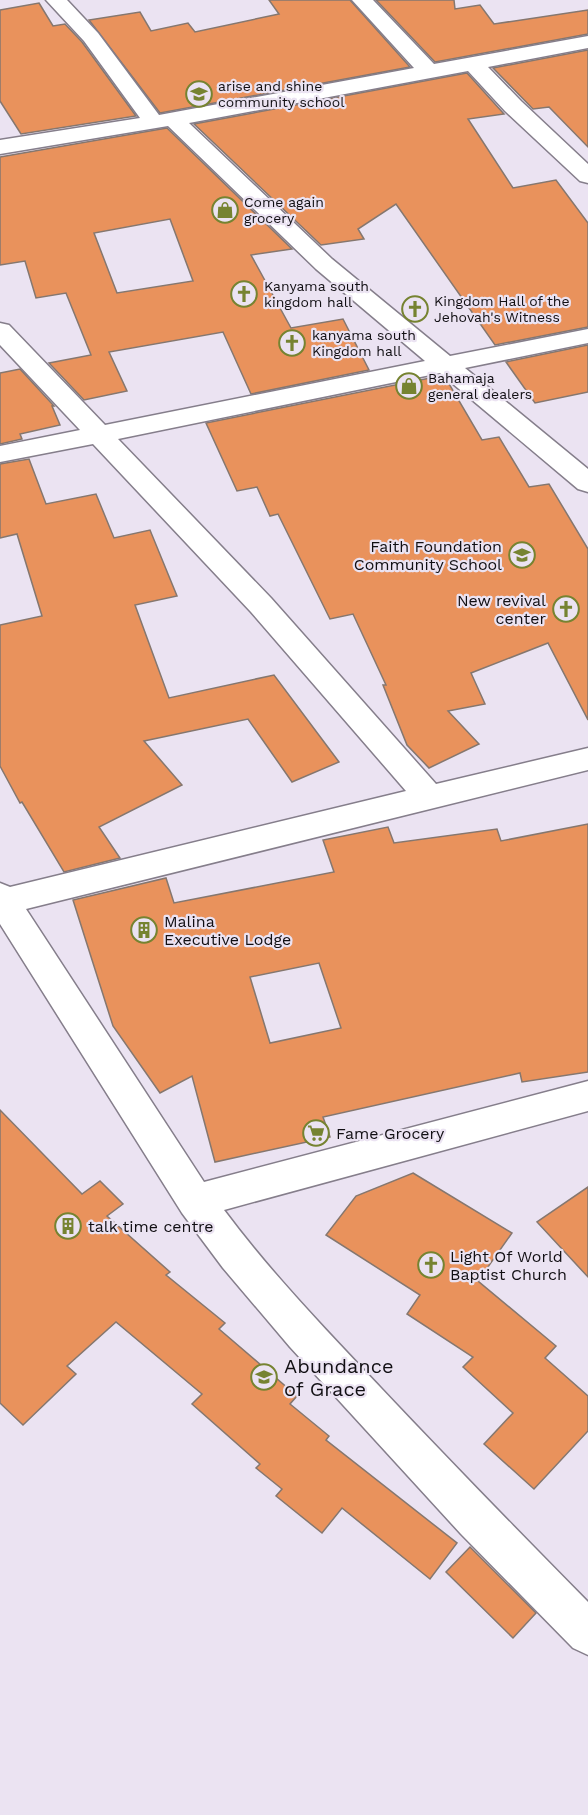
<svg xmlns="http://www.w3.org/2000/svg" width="588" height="1815" viewBox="0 0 588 1815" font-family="'Work Sans',sans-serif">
	<rect width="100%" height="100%" fill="#ebe3f2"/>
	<!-- building -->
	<g fill="#e9925c" stroke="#85776f" stroke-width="1.5" fill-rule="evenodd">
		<path d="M269,0H350L410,67L160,113L89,20L140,12L151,31L188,23L195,32L279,14Z"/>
		<path d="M376,0H454L455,9L480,5L494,24L588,10V34L435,62Z"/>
		<path d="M39,3L53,26L65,24L82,42L136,116L21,134L0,101V10Z"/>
		<path d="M588,50V147L549,107L533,109L493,68Z"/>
		<path d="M467,73L504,114L468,119L513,188L556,180L588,223V327L495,345L396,204L358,229L364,239L321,245L194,124Z"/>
		<path d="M167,128L292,249L251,255L291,328L343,319L369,370L251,394L223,332L109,352L127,391L84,400L49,363L91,355L66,293L36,298L25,261L0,265V157ZM170,219L193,281L117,293L94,233Z"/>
		<path d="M588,345V392L535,403L506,362Z"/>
		<path d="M20,369L54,406H52L60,425L20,434L22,439L0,444V373Z"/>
		<path d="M440,376L448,382L482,440L499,437L529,487L549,484L588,549V720L548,643L471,673L485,704L448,711L479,744L429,768L407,745L383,685H386L353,614L330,619L278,514L270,516L257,487L237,491L206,423Z"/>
		<path d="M29,459L46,504L96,494L114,538L150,530L177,596L135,605L169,698L274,675L339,762L292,782L248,719L144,741L182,785L99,827L120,858L64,872L22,802L20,803L0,766V625L42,616L17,534L0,538V464Z"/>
		<path d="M588,824V1072L522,1082L520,1073L323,1117L330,1137L215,1162L192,1076L160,1093L113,1026L73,900L166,878L174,903L334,872L323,840L388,827L394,843L497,829L501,841ZM319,963L341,1028L270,1043L250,977Z"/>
		<path d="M0,1110L82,1194L100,1181L123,1204L107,1216L170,1272L166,1275L225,1323L219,1329L297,1396L290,1404L329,1436L326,1440L457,1543L430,1579L342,1508L322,1533L276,1496L282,1489L256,1468L260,1464L192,1404L202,1394L116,1322L67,1366L76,1374L23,1425L0,1403Z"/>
		<path d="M413,1173L512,1233L478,1281L556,1346L545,1358L588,1396V1431L534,1489L484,1444L513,1413L463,1367L473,1357L407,1314L420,1295L326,1235L356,1196Z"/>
		<path d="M588,1187V1277L537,1222Z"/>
		<path d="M470,1547L536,1613L513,1638L446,1572Z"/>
	</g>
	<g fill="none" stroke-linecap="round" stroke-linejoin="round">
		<!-- minor casing -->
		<g stroke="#857e8b" stroke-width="3">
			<path id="minor" d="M46,0H67L98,33L159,115L414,68L352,0H373L434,64L588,36V48L488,67L521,101L588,164V183L580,181L505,111L468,71L189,123L332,259L450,356L588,329V343L465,368L588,469V492L578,489L440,373L118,439L271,598L436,784L588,748V770L26,909L204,1182L588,1081V1111L224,1210C271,1273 326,1330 380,1387C448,1459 518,1531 588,1602V1655L573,1648L461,1534L290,1347L223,1268L182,1213L0,924V883L10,887L406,791L251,612L93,444L0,462V446L80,430L0,345V323L9,325L105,425L425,361L316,269L168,126L0,154V140L140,118L84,41Z"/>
		</g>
		<!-- minor -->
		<use href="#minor" fill="#fff" fill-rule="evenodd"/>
	</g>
	<!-- icons -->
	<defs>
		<g id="school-ring" transform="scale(1.35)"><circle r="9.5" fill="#ebe3f2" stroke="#768331" stroke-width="1.5"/><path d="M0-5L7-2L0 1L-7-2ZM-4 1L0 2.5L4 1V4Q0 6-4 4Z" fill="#768331"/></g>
		<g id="shop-ring" transform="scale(1.35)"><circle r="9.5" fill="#ebe3f2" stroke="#768331" stroke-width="1.5"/><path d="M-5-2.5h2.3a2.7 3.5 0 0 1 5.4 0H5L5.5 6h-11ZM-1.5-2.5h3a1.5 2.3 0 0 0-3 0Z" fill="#768331"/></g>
		<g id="church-ring" transform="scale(1.35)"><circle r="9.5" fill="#ebe3f2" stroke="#768331" stroke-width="1.5"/><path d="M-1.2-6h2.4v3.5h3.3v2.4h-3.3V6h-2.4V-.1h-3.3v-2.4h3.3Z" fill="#768331"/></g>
		<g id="building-ring" transform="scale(1.35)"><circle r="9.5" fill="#ebe3f2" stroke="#768331" stroke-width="1.5"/><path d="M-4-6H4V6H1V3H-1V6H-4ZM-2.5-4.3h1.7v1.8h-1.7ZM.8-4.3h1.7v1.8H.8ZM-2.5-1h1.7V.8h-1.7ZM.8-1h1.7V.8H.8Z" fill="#768331"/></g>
		<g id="supermarket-ring" transform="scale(1.35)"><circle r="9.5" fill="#ebe3f2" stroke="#768331" stroke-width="1.5"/><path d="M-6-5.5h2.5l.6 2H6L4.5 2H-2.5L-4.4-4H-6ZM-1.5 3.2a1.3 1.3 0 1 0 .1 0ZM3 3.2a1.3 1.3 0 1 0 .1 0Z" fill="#768331"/></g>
	</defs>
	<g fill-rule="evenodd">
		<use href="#school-ring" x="199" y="94"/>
		<use href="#shop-ring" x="225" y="210"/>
		<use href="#church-ring" x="244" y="294"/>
		<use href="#church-ring" x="415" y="309"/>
		<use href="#church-ring" x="292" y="343"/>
		<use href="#shop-ring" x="409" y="386"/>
		<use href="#school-ring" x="522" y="555"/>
		<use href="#church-ring" x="566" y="609"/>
		<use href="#building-ring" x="144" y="930"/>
		<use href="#supermarket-ring" x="316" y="1133"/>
		<use href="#building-ring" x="68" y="1226"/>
		<use href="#church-ring" x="431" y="1265"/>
		<use href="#school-ring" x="264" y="1377"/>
	</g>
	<g text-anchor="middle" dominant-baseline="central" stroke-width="4.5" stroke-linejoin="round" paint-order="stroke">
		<!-- far-poi labels -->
		<g font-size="14" fill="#110f13" stroke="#ebe3f2" text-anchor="start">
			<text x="218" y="86">arise and shine<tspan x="218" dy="16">community school</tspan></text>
			<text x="244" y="202">Come again<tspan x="244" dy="16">grocery</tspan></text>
			<text x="264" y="286">Kanyama south<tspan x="264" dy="16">kingdom hall</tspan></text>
			<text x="434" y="301">Kingdom Hall of the<tspan x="434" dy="16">Jehovah's Witness</tspan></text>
			<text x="312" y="335">kanyama south<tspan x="312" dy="16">Kingdom hall</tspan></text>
			<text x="428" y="378">Bahamaja<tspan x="428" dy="16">general dealers</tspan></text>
		</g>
		<!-- poi labels -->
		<g font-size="16" fill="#110f13" stroke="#ebe3f2" text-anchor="start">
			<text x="502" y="546" text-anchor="end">Faith Foundation<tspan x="502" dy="18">Community School</tspan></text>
			<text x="546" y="600" text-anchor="end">New revival<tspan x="546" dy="18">center</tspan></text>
			<text x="164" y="921">Malina<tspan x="164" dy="18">Executive Lodge</tspan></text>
			<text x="336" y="1133">Fame Grocery</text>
			<text x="88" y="1226">talk time centre</text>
			<text x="450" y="1256">Light Of World<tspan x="450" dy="18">Baptist Church</tspan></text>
		</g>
		<!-- near-poi labels -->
		<g font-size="20" fill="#110f13" stroke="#ebe3f2" text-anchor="start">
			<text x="284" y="1366">Abundance<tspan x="284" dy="23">of Grace</tspan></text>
		</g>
	</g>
</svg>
